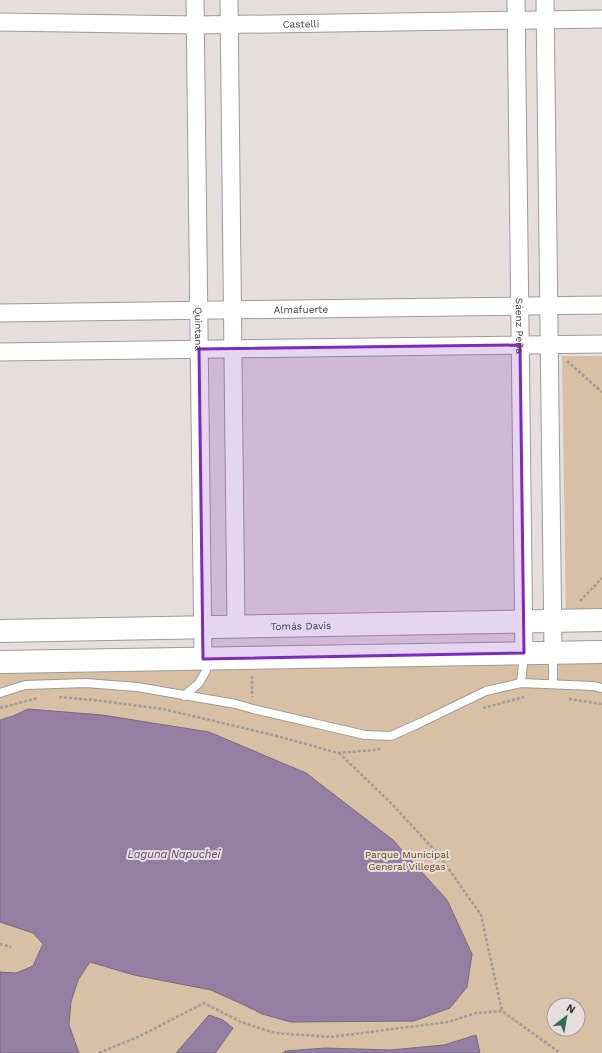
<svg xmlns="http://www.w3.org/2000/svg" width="602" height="1053" viewBox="0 0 602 1053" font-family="'Work Sans',sans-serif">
	<rect width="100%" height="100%" fill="#e5ddde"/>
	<!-- green -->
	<g fill="#d7c0a3" fill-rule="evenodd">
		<path d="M562,356H602V615H566Z"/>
		<path d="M602,662V1053H0V672ZM554,1005H578V1029H554Z"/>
	</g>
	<!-- water -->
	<g fill="#947fa2" stroke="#7a6a83">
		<path d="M28,709L102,715L209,732L306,773L393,840L447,900L472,954L467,987L450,1008L414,1021L291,1022L262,1014L244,1005L211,990L134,975L90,962L78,980L71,1002L69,1025L79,1053H0V972L16,973L33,966L43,944L33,933L0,922V720L13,716Z"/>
		<path d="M209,1015L223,1020L233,1028L216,1052L215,1053H176Z"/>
		<path d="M476,1035L480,1053H282L286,1051L325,1048L390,1050L444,1045Z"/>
	</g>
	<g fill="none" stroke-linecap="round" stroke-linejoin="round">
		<!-- lane casing -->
		<g stroke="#a19a9a" stroke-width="10">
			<g id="lane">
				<path d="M521,683L524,654"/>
				<path d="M553,684V653"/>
				<path d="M0,693L25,685L86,683L137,687L236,704L253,709L365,735L391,736L422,722L486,691L521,683L593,686L602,688"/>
				<path d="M184,696L199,683L206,671L203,660"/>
			</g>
		</g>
		<!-- street casing -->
		<g stroke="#a19a9a" stroke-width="19">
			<g id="street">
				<path id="s1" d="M195,0L203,659"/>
				<path d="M229,0L236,627"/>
				<path id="s2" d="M516,0L524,653"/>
				<path d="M545,0L553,652"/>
				<path id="s3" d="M0,22L196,25L602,19"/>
				<path id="s4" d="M0,313L602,305"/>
				<path d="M0,352L602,344"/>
			</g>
		</g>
		<!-- secondary casing -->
		<g stroke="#a19a9a" stroke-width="24">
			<g id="secondary">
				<path id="s5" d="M0,631L602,620"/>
				<path d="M0,662L602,652"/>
			</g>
		</g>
		<!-- path -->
		<g stroke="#a29c9c" stroke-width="2.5" stroke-dasharray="3 2" stroke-linecap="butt">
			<path d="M567,361L602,392"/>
			<path d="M580,601L602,578"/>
			<path d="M252,676V697"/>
			<path d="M59,697L94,700L163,709L277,736L338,753L374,750L380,749"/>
			<path d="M569,699L602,704"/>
			<path d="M0,708L38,698"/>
			<path d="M483,708L524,697"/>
			<path d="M339,753L392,804L439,855L481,915L502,1011"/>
			<path d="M0,944L11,947"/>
			<path d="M99,1053L140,1036L204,1003L241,1022L275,1033L331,1037L448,1022L476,1013L502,1011L560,1053"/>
		</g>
		<!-- lane -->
		<use href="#lane" stroke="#fff" stroke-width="8"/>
		<!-- street -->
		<use href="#street" stroke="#fff" stroke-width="17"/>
		<!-- secondary -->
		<use href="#secondary" stroke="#fff" stroke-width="22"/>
	</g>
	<!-- marked area -->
	<path fill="#7b2cbf" fill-opacity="0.2" stroke="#7b2cbf" stroke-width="3" stroke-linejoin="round" d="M520,345L524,653L203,659L199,349Z"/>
	<g text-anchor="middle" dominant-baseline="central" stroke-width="4" stroke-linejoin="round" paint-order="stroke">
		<!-- street labels -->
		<g font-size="10" fill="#3d3a3a" stroke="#e5ddde">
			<text stroke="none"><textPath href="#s3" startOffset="301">Castelli</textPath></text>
			<text stroke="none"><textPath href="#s4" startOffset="301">Almafuerte</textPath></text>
			<text stroke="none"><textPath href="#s2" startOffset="326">Sáenz Peña</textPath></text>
			<text stroke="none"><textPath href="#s1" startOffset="329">Quintana</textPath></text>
			<text stroke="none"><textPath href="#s5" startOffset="301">Tomás Davis</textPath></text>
		</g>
		<!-- park labels -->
		<g font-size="10" fill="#6e4a0e" stroke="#e5ddde">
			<text x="407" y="854">Parque Municipal<tspan x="407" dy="12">General Villegas</tspan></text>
		</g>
		<!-- water labels -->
		<g font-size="11" font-style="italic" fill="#624475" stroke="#e5ddde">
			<text x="174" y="854">Laguna Napuchei</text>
		</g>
	</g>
	<!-- north arrow -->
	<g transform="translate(566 1017) rotate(31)"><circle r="19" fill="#e5ddde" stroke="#a29c9c"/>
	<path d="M0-3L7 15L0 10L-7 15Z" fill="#306c57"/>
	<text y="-6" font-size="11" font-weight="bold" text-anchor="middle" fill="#3d3a3a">N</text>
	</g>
</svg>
